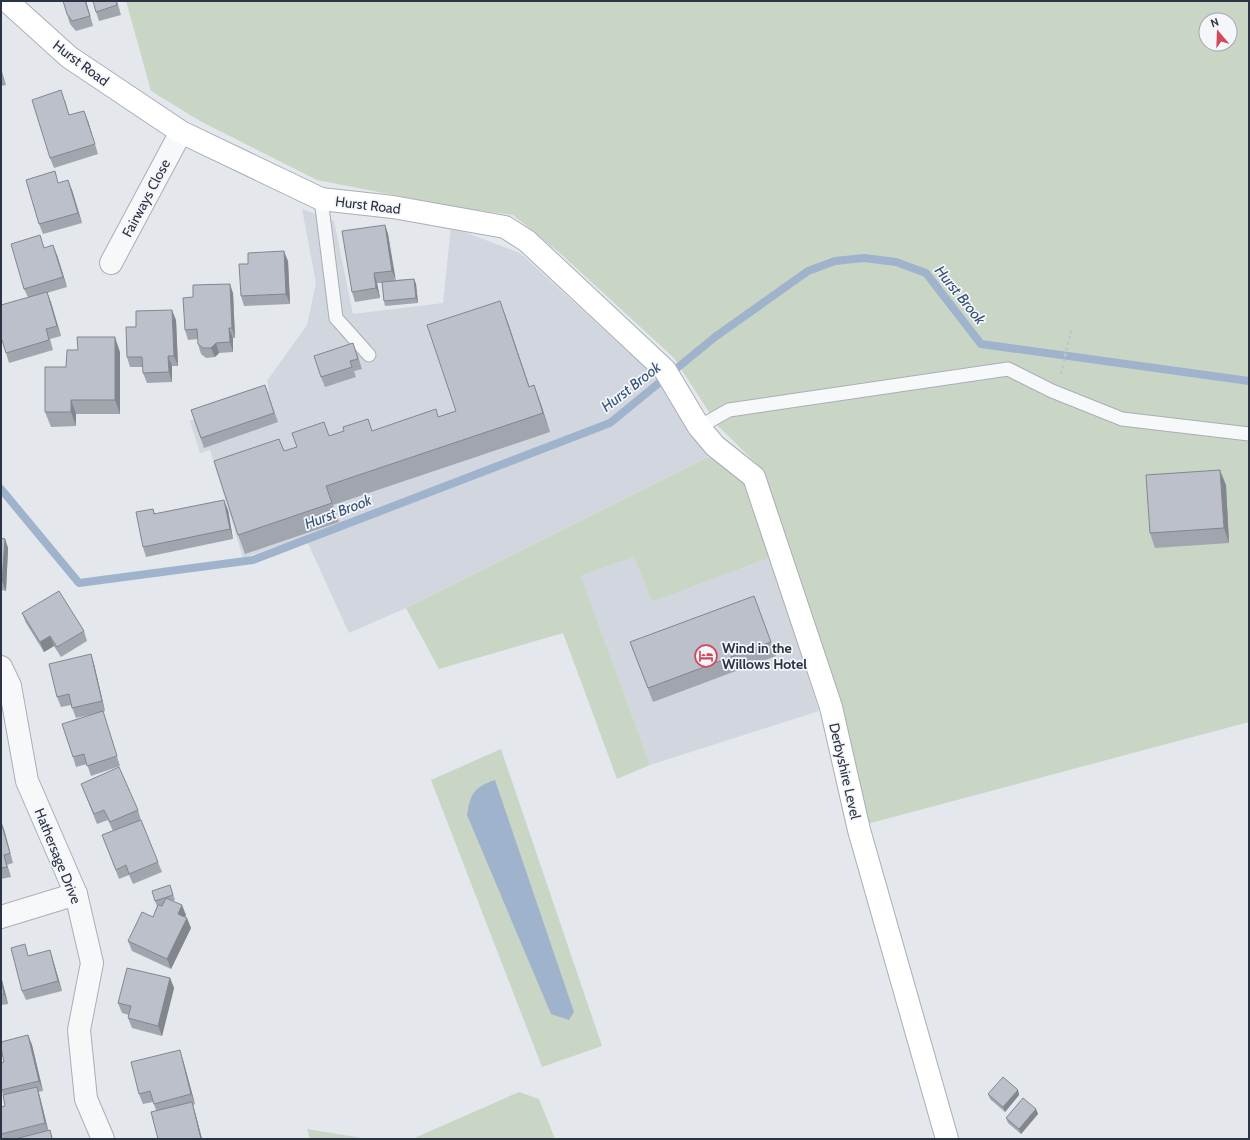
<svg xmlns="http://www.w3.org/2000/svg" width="1250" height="1140" viewBox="0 0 1250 1140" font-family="Cabin,sans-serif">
	<rect width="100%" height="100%" fill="#e4e7ec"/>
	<!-- built -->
	<g fill="#d2d6de">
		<path d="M302,209L334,221L353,314L443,303L451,227L520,253L658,379L708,457L406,608L349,633L305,537L243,558L210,450L200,453L190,421L269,391L267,381L307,325L316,283Z"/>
		<path d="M634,557L652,602L771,557L819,711L650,765L581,576Z"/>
	</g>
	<!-- green -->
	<g fill="#c9d6c5" fill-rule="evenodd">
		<path d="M126,1H1249V722L867,824L840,701L764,471L718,426L674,358L561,254L513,215L461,208L317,180L200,121L151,91ZM1206,20H1230V44H1206Z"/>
		<path d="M708,457L743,476L771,557L652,602L634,557L581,576L650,765L617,779L563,633L439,669L406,608Z"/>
		<path d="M501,749L602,1046L542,1067L431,780Z"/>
		<path d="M519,1092L539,1099L555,1139H412Z"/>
		<path d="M307,1129L368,1139H310Z"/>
	</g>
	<!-- water -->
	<path fill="#9fb4cc" d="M495,780L574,1012L569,1020L551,1014L467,815C470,794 474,787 495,780Z"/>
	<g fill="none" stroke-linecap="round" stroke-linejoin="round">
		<!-- stream -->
		<path stroke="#9fb4cc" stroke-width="8" d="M1,489L79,583L253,560L610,423L715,337L808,271L835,261L864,258L896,262L926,273L981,344L1249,381"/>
		<!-- lane casing -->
		<g stroke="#a9aeb7" stroke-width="15">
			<g id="lane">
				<path d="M321,199L336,318L369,355"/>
				<path d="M699,427L729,410L1008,369L1052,391L1122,419L1249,434"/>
			</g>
		</g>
		<!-- street casing -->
		<g stroke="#a9aeb7" stroke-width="24">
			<g id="street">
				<path d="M111,263L181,132"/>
				<path d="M1,667L10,686L27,781L76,894L92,963L79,1030L86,1099L103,1139"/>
				<path d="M1,917L76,894"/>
			</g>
		</g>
		<!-- secondary casing -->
		<g stroke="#a9aeb7" stroke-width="24">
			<path id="secondary" d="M7,1L69,57L181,132L321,199L393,207L505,227L527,241L665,370L699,427L715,446L754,477L831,707L859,830L947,1139"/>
		</g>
		<!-- path -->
		<path stroke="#c2c5cb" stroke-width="2.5" stroke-dasharray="3 3" stroke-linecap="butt" d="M1061,374L1072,327"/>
		<!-- lane -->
		<use href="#lane" stroke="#f7f8fa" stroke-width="13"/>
		<!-- street -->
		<use href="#street" stroke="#f7f8fa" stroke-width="22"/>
		<!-- secondary -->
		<use href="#secondary" stroke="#fff" stroke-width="22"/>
	</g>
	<!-- wall -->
	<g fill="#a1a5ae">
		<path d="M63,1H86L93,26L76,31L70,24Z"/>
		<path d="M117,1L121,15L99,21L96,12Z"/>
		<path d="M1,69L6,85L1,86Z"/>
		<path d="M65,100L69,115L88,121L98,154L54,168L50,158Z"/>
		<path d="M59,183L72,190L82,223L43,234L39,224Z"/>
		<path d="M385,225L388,234L395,280L414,279L416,284L418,303L385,306L384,301L382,283H377L380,298L355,302L352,292Z"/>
		<path d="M44,248L57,255L67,287L47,293L61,336L50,339L53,350L9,363L6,353L28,297L24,289Z"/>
		<path d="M288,261L290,304L244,306L241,296L248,264Z"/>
		<path d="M233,293L235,338H233V352L219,353L215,357L206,358L201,354L198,344V339L188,340L185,330L193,297Z"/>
		<path d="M176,320L178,366H172V382L147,383L143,373V367H130L127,357L136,327Z"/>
		<path d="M507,320L529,387L534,385L550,432L333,505L339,522L245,554L238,535L297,447L344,431L368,419L372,431L439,417L456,411Z"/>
		<path d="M120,352V414H76V426L51,427L45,412Z"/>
		<path d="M357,353L362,369L354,371L356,377L325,387L321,377Z"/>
		<path d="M265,385L278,422L204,448L191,410Z"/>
		<path d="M1226,485L1229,543L1155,548L1150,533Z"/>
		<path d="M153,509L155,514L228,510L233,539L146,557L143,547Z"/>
		<path d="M1,538L5,539L8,548L6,591L1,590Z"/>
		<path d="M754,596L776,656L653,702L630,642Z"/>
		<path d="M22,613L84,631L87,641L61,657L54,646L44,652L26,623Z"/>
		<path d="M91,654L94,664L105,711L103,712L120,766L91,776L87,764L76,767L73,757L102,712L76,718L71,705L61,707L57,697Z"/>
		<path d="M81,784L138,810L141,820L162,872L133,884L129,875L119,879L102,835L113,831L108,820L97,824Z"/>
		<path d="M1,822L13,863L7,865L11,877L1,879Z"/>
		<path d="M170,885L175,900L172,901L186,915L185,917L191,928L171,969L132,951L128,941L153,917L157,906L155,901Z"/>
		<path d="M50,950L53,960L62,991L26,1000L22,991L29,956Z"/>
		<path d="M1,976L8,1004L1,1005Z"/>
		<path d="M170,978L174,988L162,1036L132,1028L128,1018L129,1015L122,1013L118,1003Z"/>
		<path d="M28,1035L32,1045L43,1091L38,1092L40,1097L48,1131L50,1130L53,1139H1V1107L5,1106L3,1095L1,1088Z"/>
		<path d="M183,1060L195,1104L193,1105L195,1112L202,1139H158L156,1110L153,1102L143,1104L139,1094Z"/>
		<path d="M1018,1090L1019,1095L1005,1112L990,1099L988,1094Z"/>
		<path d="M1036,1109L1038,1114L1021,1134L1008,1123L1006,1118Z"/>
	</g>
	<!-- shaded-wall -->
	<g fill="#83868d">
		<path d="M85,1H86L93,26L90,16Z"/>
		<path d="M1,69L6,85L1,71Z"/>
		<path d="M84,111L88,121L98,154L95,144Z"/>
		<path d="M68,180L72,190L82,223L78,213Z"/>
		<path d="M385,225L388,234L396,281L392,271Z"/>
		<path d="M53,245L57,255L67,287L63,277Z"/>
		<path d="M284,251L288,261L290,304L286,294Z"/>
		<path d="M374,273L377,283L380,298L376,288Z"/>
		<path d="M414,279L416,284L418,303L416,298Z"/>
		<path d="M230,284L233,293L235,338L232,328Z"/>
		<path d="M47,292L51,302L61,336L57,326Z"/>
		<path d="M500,301L507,320L536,406L529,387Z"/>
		<path d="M172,310L176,320L178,366L174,356Z"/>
		<path d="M229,328L233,338V352L230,342Z"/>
		<path d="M115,337L120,352V414L115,400Z"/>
		<path d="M216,343L219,353L215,357L211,348Z"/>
		<path d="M168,356L172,366V382L169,372Z"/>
		<path d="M534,385L541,404L550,432L543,413Z"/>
		<path d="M71,400L76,414V426L71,412Z"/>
		<path d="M1220,470L1226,485L1229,543L1224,528Z"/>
		<path d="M224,500L228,510L233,539L230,529Z"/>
		<path d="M5,539L8,548L6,591L2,581Z"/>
		<path d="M50,636L54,646L44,652L40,642Z"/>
		<path d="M91,654L94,664L105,711L102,701Z"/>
		<path d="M1,822L4,829L13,863L10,853Z"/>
		<path d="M4,855L7,865L11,877L7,867Z"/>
		<path d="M182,905L186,915L182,924L178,914Z"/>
		<path d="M187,918L191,928L171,969L167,959Z"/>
		<path d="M50,950L53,960L62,991L58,981Z"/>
		<path d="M1,976L8,1004L4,994L1,980Z"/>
		<path d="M170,978L174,988L162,1036L158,1026Z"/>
		<path d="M28,1035L32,1045L43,1091L39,1081Z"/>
		<path d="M180,1050L183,1060L195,1104L191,1094Z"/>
		<path d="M37,1087L40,1097L49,1133L45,1123Z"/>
		<path d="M1018,1090L1019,1095L1005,1112L1003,1107Z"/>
		<path d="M192,1102L195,1112L202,1139H201Z"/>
		<path d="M1036,1109L1038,1114L1021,1134L1019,1129Z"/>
	</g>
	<!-- building -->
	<g fill="#bbc0ca" stroke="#83868d">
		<path d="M63,1H85L90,16L72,21L67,14Z"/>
		<path d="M93,1H116L117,5L96,12Z"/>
		<path d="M61,90L69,115L84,111L95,144L50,158L32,100Z"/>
		<path d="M55,171L58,183L68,180L78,213L39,224L26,180Z"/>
		<path d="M385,225L392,271L374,273L376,288L352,292L342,231Z"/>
		<path d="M40,235L44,248L53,245L63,277L24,289L11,244Z"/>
		<path d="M284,251L286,294L241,296L239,264H248V253Z"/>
		<path d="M414,279L416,298L384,301L382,282Z"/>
		<path d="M230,284L232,328H229L230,342L216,343L211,348H203L198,344L197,329L185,330L183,298L193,297V285Z"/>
		<path d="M47,292L57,326L46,329L49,340L6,353L1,337V305Z"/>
		<path d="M500,301L529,387L534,385L543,413L326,486L332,503L238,535L214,461L279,439L284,451L297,447L292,433L324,422L329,436L344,431L343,427L368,419L372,431L436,409L438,417L456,411L427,325Z"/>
		<path d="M172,310L174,356H168L169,372L143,373L142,357H127L126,327H136V311Z"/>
		<path d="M77,337H115V400H71V412H45V367H66L67,350H78Z"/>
		<path d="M353,343L358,359L350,361L352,367L321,377L314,356Z"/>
		<path d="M265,385L274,413L201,438L191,410Z"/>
		<path d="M1220,470L1224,528L1150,533L1146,475Z"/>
		<path d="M224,500L230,529L143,547L136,512L153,509L154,514Z"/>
		<path d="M1,538L5,539L2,581H1Z"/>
		<path d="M59,591L84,631L57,647L50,636L40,642L22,613Z"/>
		<path d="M754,596L771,642L648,688L630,642Z"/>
		<path d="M91,654L102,701L72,708L69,694L57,697L49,664Z"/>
		<path d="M103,711L117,756L87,766L84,754L73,757L62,724Z"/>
		<path d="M119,767L138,810L110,822L104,810L94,814L81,784Z"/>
		<path d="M141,820L158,862L129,874L126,865L116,870L102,835Z"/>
		<path d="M1,822L10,853L4,855L7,867L1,868Z"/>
		<path d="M170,885L173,895L155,901L152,891Z"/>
		<path d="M166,898L182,905L178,914L187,918L167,959L128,941L142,912L153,917L158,905L162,906Z"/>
		<path d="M25,944L28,956L50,950L58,981L22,991L11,948Z"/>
		<path d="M127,968L170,978L158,1026L128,1018L131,1006L118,1003Z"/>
		<path d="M1,980L4,994H1Z"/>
		<path d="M28,1035L39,1081L1,1090V1063L4,1062L1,1048V1042Z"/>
		<path d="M180,1050L191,1094L154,1104L150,1091L139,1094L131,1062Z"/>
		<path d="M1003,1077L1018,1090L1003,1107L988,1094Z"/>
		<path d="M37,1087L45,1123L1,1134V1107L5,1106L3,1095Z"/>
		<path d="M1023,1098L1036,1109L1019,1129L1006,1118Z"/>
		<path d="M192,1102L201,1139H158L151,1112Z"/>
		<path d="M50,1130L52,1139H15Z"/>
	</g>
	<!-- icons -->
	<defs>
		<g id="hotel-ring" transform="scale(1.15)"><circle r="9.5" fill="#f4f6f9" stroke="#d1495b" stroke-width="1.5"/><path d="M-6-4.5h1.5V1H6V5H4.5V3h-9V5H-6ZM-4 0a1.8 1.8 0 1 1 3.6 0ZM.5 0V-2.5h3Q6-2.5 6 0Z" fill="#d1495b"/></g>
	</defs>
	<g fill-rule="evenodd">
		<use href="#hotel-ring" x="706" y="656"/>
	</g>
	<g text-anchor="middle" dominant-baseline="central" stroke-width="3.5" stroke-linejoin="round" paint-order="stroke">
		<!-- street labels -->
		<g font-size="14" fill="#2b3445" stroke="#f4f6f9">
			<text transform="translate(81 63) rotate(37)">Hurst Road</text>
			<text transform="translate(146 198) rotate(-62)">Fairways Close</text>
			<text transform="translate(368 205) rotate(7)">Hurst Road</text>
			<text transform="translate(845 771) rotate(77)">Derbyshire Level</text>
			<text transform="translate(58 856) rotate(68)">Hathersage Drive</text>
		</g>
		<!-- poi labels -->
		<g font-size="14" font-weight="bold" fill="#2b3445" stroke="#f4f6f9" text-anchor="start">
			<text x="722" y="648">Wind in the<tspan x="722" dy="16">Willows Hotel</tspan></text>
		</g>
		<!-- water labels -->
		<g font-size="15" font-style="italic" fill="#34527a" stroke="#f4f6f9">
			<text transform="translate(960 295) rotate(51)">Hurst Brook</text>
			<text transform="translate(631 387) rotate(-38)">Hurst Brook</text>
			<text transform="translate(338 512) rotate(-21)">Hurst Brook</text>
		</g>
	</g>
	<!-- border -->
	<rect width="1250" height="1140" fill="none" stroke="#2b3445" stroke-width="4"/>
	<!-- north arrow -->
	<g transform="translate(1218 32) rotate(341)"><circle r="19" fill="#f4f6f9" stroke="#a4a8b1"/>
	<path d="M0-3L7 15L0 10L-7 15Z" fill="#d1495b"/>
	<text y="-6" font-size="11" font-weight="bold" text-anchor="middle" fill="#2b3445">N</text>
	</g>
</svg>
